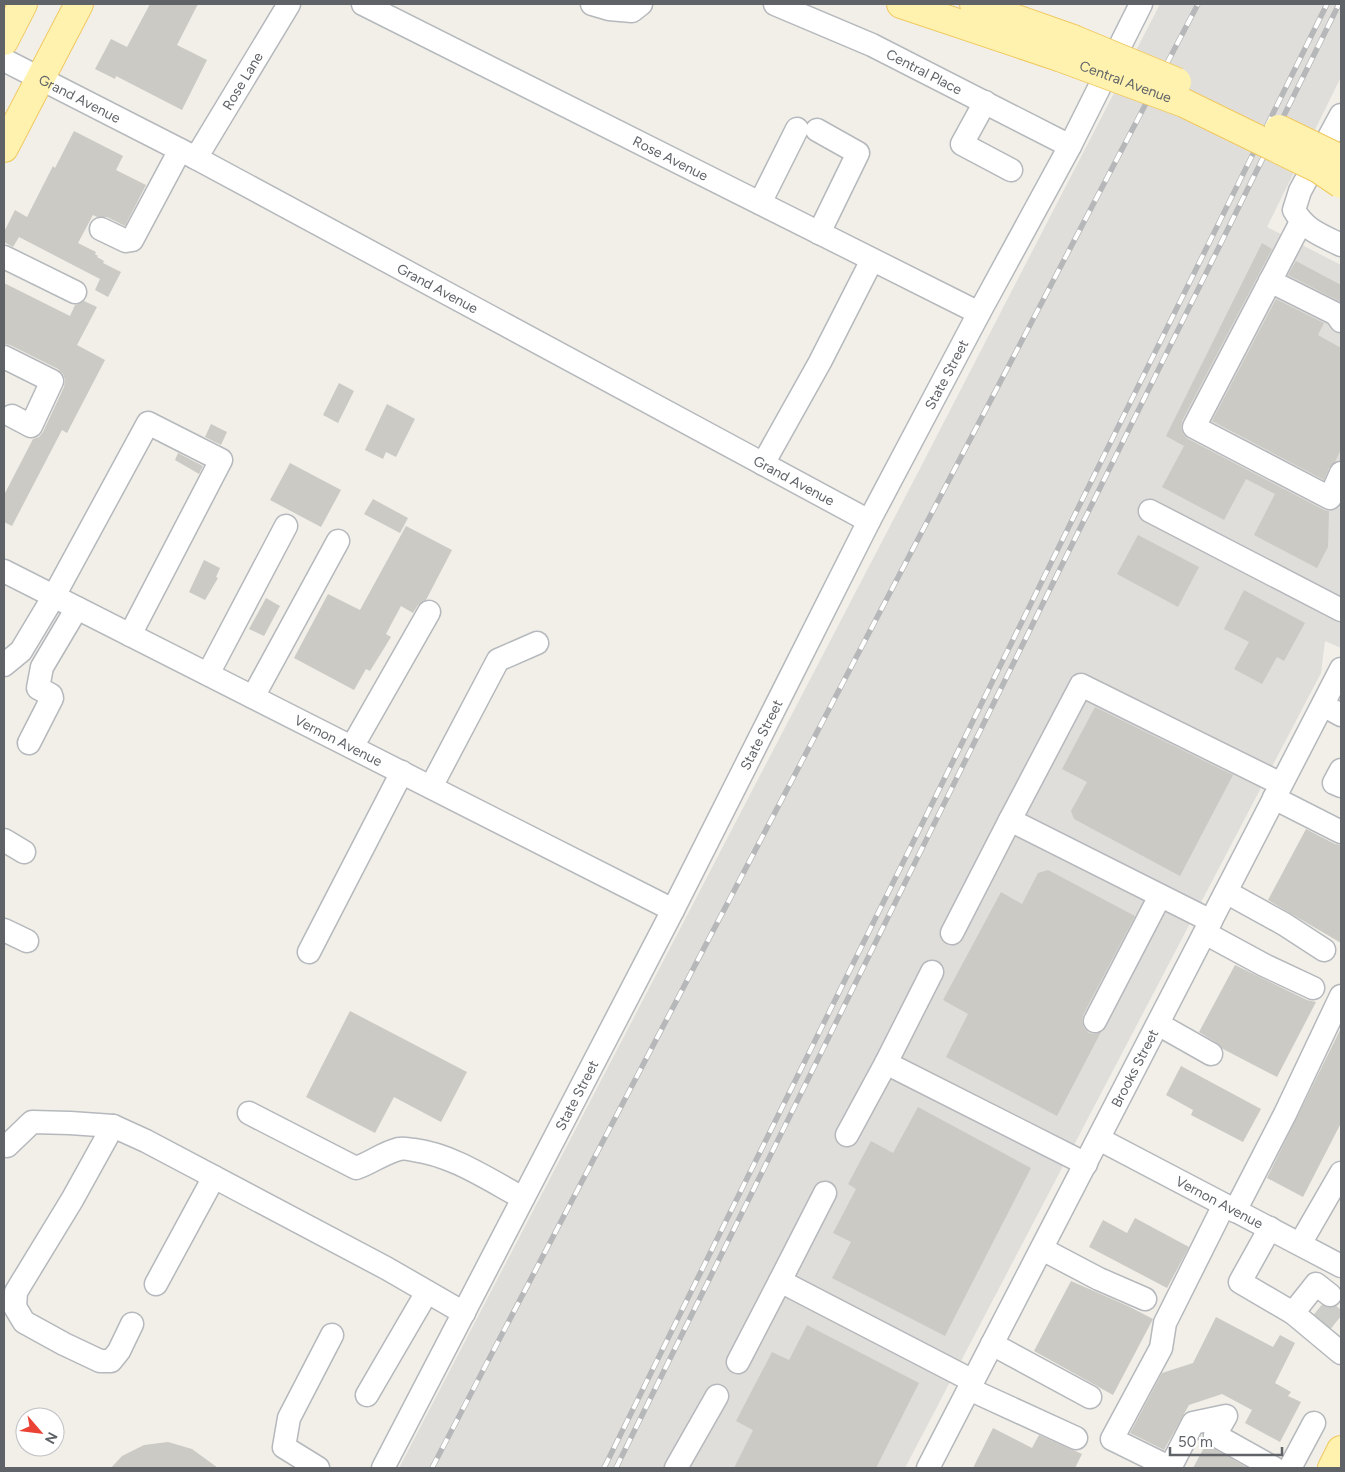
<svg xmlns="http://www.w3.org/2000/svg" width="1345" height="1472" viewBox="0 0 1345 1472" font-family="Figtree,sans-serif">
	<rect width="100%" height="100%" fill="#f1efe8"/>
	<!-- industrial -->
	<path fill="#e0deda" d="M1160,4H1341V77L1267,227L1341,265V648L1325,641L1321,673L905,1468H399L913,482Z"/>
	<!-- building -->
	<g fill="#cccac5">
		<path d="M150,4H198L177,45L207,60L182,110L116,76L115,79L95,69L111,39L127,47Z"/>
		<path d="M74,131L123,156L116,170L146,185L125,226L107,217H97L93,215L78,243L96,252L95,254L98,256L97,257L104,261L103,263L121,272L108,297L95,290L100,279L19,237L13,247L4,242V232L15,210L27,217L53,166L55,168Z"/>
		<path d="M1262,243L1272,249L1182,421L1181,428L1183,434L1188,439L1324,510L1329,511L1328,547L1317,568L1254,535L1275,494L1246,479L1224,520L1162,487L1184,446L1166,436Z"/>
		<path d="M1296,261L1341,285V302L1288,275Z"/>
		<path d="M4,283L70,316L75,305L84,301L97,307L77,345L105,360L67,433L62,430L12,526L4,522V495L33,439L39,437L43,432L64,387L65,380L63,374L58,369L10,345L4,344Z"/>
		<path d="M1276,299L1324,323L1318,335L1341,348V449L1335,462L1329,468L1324,480L1212,421Z"/>
		<path d="M339,383L354,391L338,423L323,415Z"/>
		<path d="M387,404L415,419L396,457L386,452L383,459L365,450Z"/>
		<path d="M211,424L227,432L221,445L205,437Z"/>
		<path d="M178,453L203,466L199,474L175,460Z"/>
		<path d="M290,463L341,490L321,527L270,500Z"/>
		<path d="M373,499L408,518L400,533L364,514Z"/>
		<path d="M406,526L452,550L426,600L418,605L413,613L401,606L386,634L391,637L370,671L366,669L354,690L294,658L328,594L360,610Z"/>
		<path d="M1138,535L1199,567L1178,607L1117,574Z"/>
		<path d="M204,560L220,568L216,577L218,578L205,600L189,592Z"/>
		<path d="M1244,590L1305,623L1284,661L1277,657L1262,684L1234,669L1249,642L1224,629Z"/>
		<path d="M266,598L280,606L264,636L249,629Z"/>
		<path d="M1095,707L1233,775L1180,876L1074,819L1071,811L1087,782L1062,769Z"/>
		<path d="M1306,829L1335,844L1341,845V943L1268,900Z"/>
		<path d="M1048,870L1135,916L1083,1015L1082,1022L1084,1028L1089,1033L1095,1034L1101,1032L1057,1116L946,1057L968,1014L943,1000L1001,892L1022,904L1038,873Z"/>
		<path d="M1235,965L1307,1000L1316,1002L1277,1077L1223,1049L1217,1043L1199,1032Z"/>
		<path d="M350,1011L467,1072L441,1122L394,1097L375,1133L306,1097Z"/>
		<path d="M1341,1028V1123L1303,1197L1267,1178Z"/>
		<path d="M1181,1066L1261,1109L1243,1142L1191,1115L1193,1110L1166,1095Z"/>
		<path d="M918,1107L1031,1168L945,1336L832,1278L851,1242L833,1233L856,1189L848,1184L871,1141L893,1153Z"/>
		<path d="M1135,1218L1189,1247L1167,1288L1089,1247L1103,1220L1127,1233Z"/>
		<path d="M1071,1281L1128,1306L1153,1319L1113,1395L1034,1351Z"/>
		<path d="M1216,1317L1273,1347L1280,1335L1295,1343L1275,1383L1291,1392L1288,1396L1301,1402L1280,1442L1245,1423L1252,1410L1222,1394L1189,1405L1164,1450L1130,1433L1162,1373L1193,1363Z"/>
		<path d="M807,1325L919,1383L876,1468H734L753,1430L736,1421L772,1352L789,1360Z"/>
		<path d="M993,1428L1032,1448L1039,1435L1082,1454L1075,1468H973Z"/>
		<path d="M168,1442L192,1449L218,1468H111L122,1456L144,1445Z"/>
		<path d="M1206,1444L1209,1446L1248,1468H1193Z"/>
	</g>
	<g fill="none" stroke-linecap="round" stroke-linejoin="round">
		<!-- minor-tunnel -->
		<path stroke="#ccccc8" stroke-width="22" stroke-dasharray="22 11" stroke-linecap="butt" d="M1320,1307L1341,1324"/>
		<!-- minor casing -->
		<g stroke="#b5b8bc" stroke-width="25">
			<g id="minor">
				<path id="s1" d="M363,4L979,313"/>
				<path d="M592,4L609,9L632,11L641,4"/>
				<path id="s2" d="M775,4L872,45L1070,146"/>
				<path id="s3" d="M4,60L196,158L869,521"/>
				<path d="M985,102L962,144L1011,170"/>
				<path d="M1341,115L1300,191L1294,210C1305,230 1321,235 1341,245"/>
				<path d="M817,130L858,153L819,233"/>
				<path id="s4" d="M196,158L289,4"/>
				<path d="M760,203L797,129"/>
				<path d="M1301,222L1194,427L1330,498L1341,473"/>
				<path d="M101,229L126,241L132,240L180,150"/>
				<path d="M4,257L75,292"/>
				<path d="M1270,281L1336,314L1341,321"/>
				<path d="M4,357L52,381L31,426L12,416"/>
				<path d="M763,464L820,362L872,260"/>
				<path d="M1150,511L1341,610"/>
				<path id="s5" d="M4,571L673,910"/>
				<path d="M4,665L21,651L54,596L148,423L221,460L130,635"/>
				<path d="M208,674L286,526"/>
				<path d="M253,697L338,541"/>
				<path d="M1323,705L1341,715"/>
				<path d="M29,743L52,698L51,695L38,688L42,667L77,608"/>
				<path d="M352,747L429,612"/>
				<path d="M1341,770L1334,783L1341,786"/>
				<path d="M431,787L498,660L537,643"/>
				<path d="M1274,798L1341,832"/>
				<path d="M4,840L24,852"/>
				<path d="M1226,892L1284,924L1324,950"/>
				<path d="M1211,921L1010,820L1081,685L1281,784"/>
				<path d="M4,930L27,941"/>
				<path d="M952,933L1010,820"/>
				<path d="M1205,933L1264,965L1313,988"/>
				<path d="M309,952L402,772"/>
				<path d="M1095,1021L1160,896"/>
				<path d="M1158,1024L1211,1054"/>
				<path d="M886,1063L932,972"/>
				<path d="M249,1113L356,1168C371,1163 383,1153 399,1149C403,1148 409,1149 414,1150C453,1155 489,1180 523,1198"/>
				<path d="M847,1135L886,1063L1086,1164"/>
				<path id="s6" d="M1099,1139L1341,1266"/>
				<path d="M7,1146L32,1122L70,1123L113,1126"/>
				<path d="M1235,1211L1285,1114L1341,996"/>
				<path d="M1270,1228L1240,1282L1293,1313L1316,1284L1330,1295"/>
				<path d="M1300,1244L1341,1173"/>
				<path d="M1042,1249L1099,1279L1145,1299"/>
				<path d="M780,1281L825,1193"/>
				<path d="M156,1284L214,1177"/>
				<path d="M1293,1313L1341,1353"/>
				<path d="M132,1324L119,1351L111,1361H100L64,1344L24,1322L15,1307L16,1292L22,1282L72,1200L113,1126L146,1141L386,1268L464,1313"/>
				<path d="M992,1344L1090,1397"/>
				<path d="M738,1362L780,1281L973,1381"/>
				<path d="M969,1389L1076,1438"/>
				<path d="M367,1395L427,1292"/>
				<path d="M318,1468L284,1447L289,1418L332,1335"/>
				<path id="s7" d="M383,1468L673,910L869,521L979,313L1070,146L1141,4"/>
				<path d="M676,1468L717,1396"/>
				<path id="s8" d="M928,1468L1341,669"/>
				<path d="M1170,1468L1193,1423L1226,1416L1215,1435L1274,1468"/>
				<path d="M1171,1468L1112,1439L1161,1348L1165,1323L1224,1205"/>
				<path d="M1290,1468L1314,1423"/>
			</g>
		</g>
		<!-- major casing -->
		<g stroke="#f2c960" stroke-width="30">
			<g id="major">
				<path d="M901,4L1059,57"/>
				<path d="M974,4L1073,39"/>
				<path d="M4,41L23,4"/>
				<path d="M4,148L79,4"/>
				<path d="M1332,1468L1341,1450"/>
			</g>
		</g>
		<!-- minor -->
		<use href="#minor" stroke="#fff" stroke-width="22"/>
		<!-- major -->
		<use href="#major" stroke="#fff2af" stroke-width="28"/>
		<!-- rail casing -->
		<g stroke="#b6b7b8" stroke-width="5.5">
			<g id="rail">
				<path d="M432,1468L1198,4"/>
				<path d="M604,1468L1327,4"/>
				<path d="M616,1468L1339,4"/>
			</g>
		</g>
		<!-- rail -->
		<use href="#rail" stroke="#fff" stroke-width="4" stroke-dasharray="11" stroke-linecap="butt"/>
		<!-- major-bridge casing -->
		<g stroke="#f2c960" stroke-width="30" stroke-linecap="butt">
			<g id="major-bridge">
				<path d="M1073,39L1177,82"/>
				<path id="s9" d="M1059,57L1184,103L1319,169L1341,184"/>
				<path d="M1279,129L1341,159"/>
			</g>
		</g>
		<!-- major-bridge -->
		<use href="#major-bridge" stroke="#fff2af" stroke-width="28"/>
	</g>
	<g text-anchor="middle" dominant-baseline="central" stroke-width="4" stroke-linejoin="round" paint-order="stroke">
		<!-- street labels -->
		<g font-size="14" fill="#5f6368" stroke="#fff">
			<text stroke="none"><textPath href="#s2" startOffset="164">Central Place</textPath></text>
			<text stroke="none"><textPath href="#s4" startOffset="90">Rose Lane</textPath></text>
			<text stroke="none"><textPath href="#s9" startOffset="71">Central Avenue</textPath></text>
			<text stroke="none"><textPath href="#s3" startOffset="85">Grand Avenue</textPath></text>
			<text stroke="none"><textPath href="#s1" startOffset="344">Rose Avenue</textPath></text>
			<text stroke="none"><textPath href="#s3" startOffset="490">Grand Avenue</textPath></text>
			<text stroke="none"><textPath href="#s7" startOffset="1230">State Street</textPath></text>
			<text stroke="none"><textPath href="#s3" startOffset="895">Grand Avenue</textPath></text>
			<text stroke="none"><textPath href="#s7" startOffset="825">State Street</textPath></text>
			<text stroke="none"><textPath href="#s5" startOffset="375">Vernon Avenue</textPath></text>
			<text stroke="none"><textPath href="#s8" startOffset="450">Brooks Street</textPath></text>
			<text stroke="none"><textPath href="#s7" startOffset="420">State Street</textPath></text>
			<text stroke="none"><textPath href="#s6" startOffset="136">Vernon Avenue</textPath></text>
		</g>
	</g>
	<!-- border -->
	<rect width="1345" height="1472" fill="none" stroke="#5f6368" stroke-width="10"/>
	<!-- north arrow -->
	<g transform="translate(40 1432) rotate(118)"><circle r="24" fill="#ffffff" stroke="#bfc1c3"/>
	<path d="M0-4L9 19L0 12L-9 19Z" fill="#ea4335"/>
	<text y="-8" font-size="14" font-weight="bold" text-anchor="middle" fill="#5f6368">N</text>
	</g>
	<!-- scale -->
	<path d="M1170 1447v8h112v-8" fill="none" stroke="#5f6368" stroke-width="2.5"/>
	<text x="1178" y="1447" font-size="15" fill="#5f6368" stroke="#ffffff" stroke-width="4" paint-order="stroke">50 m</text>
</svg>
